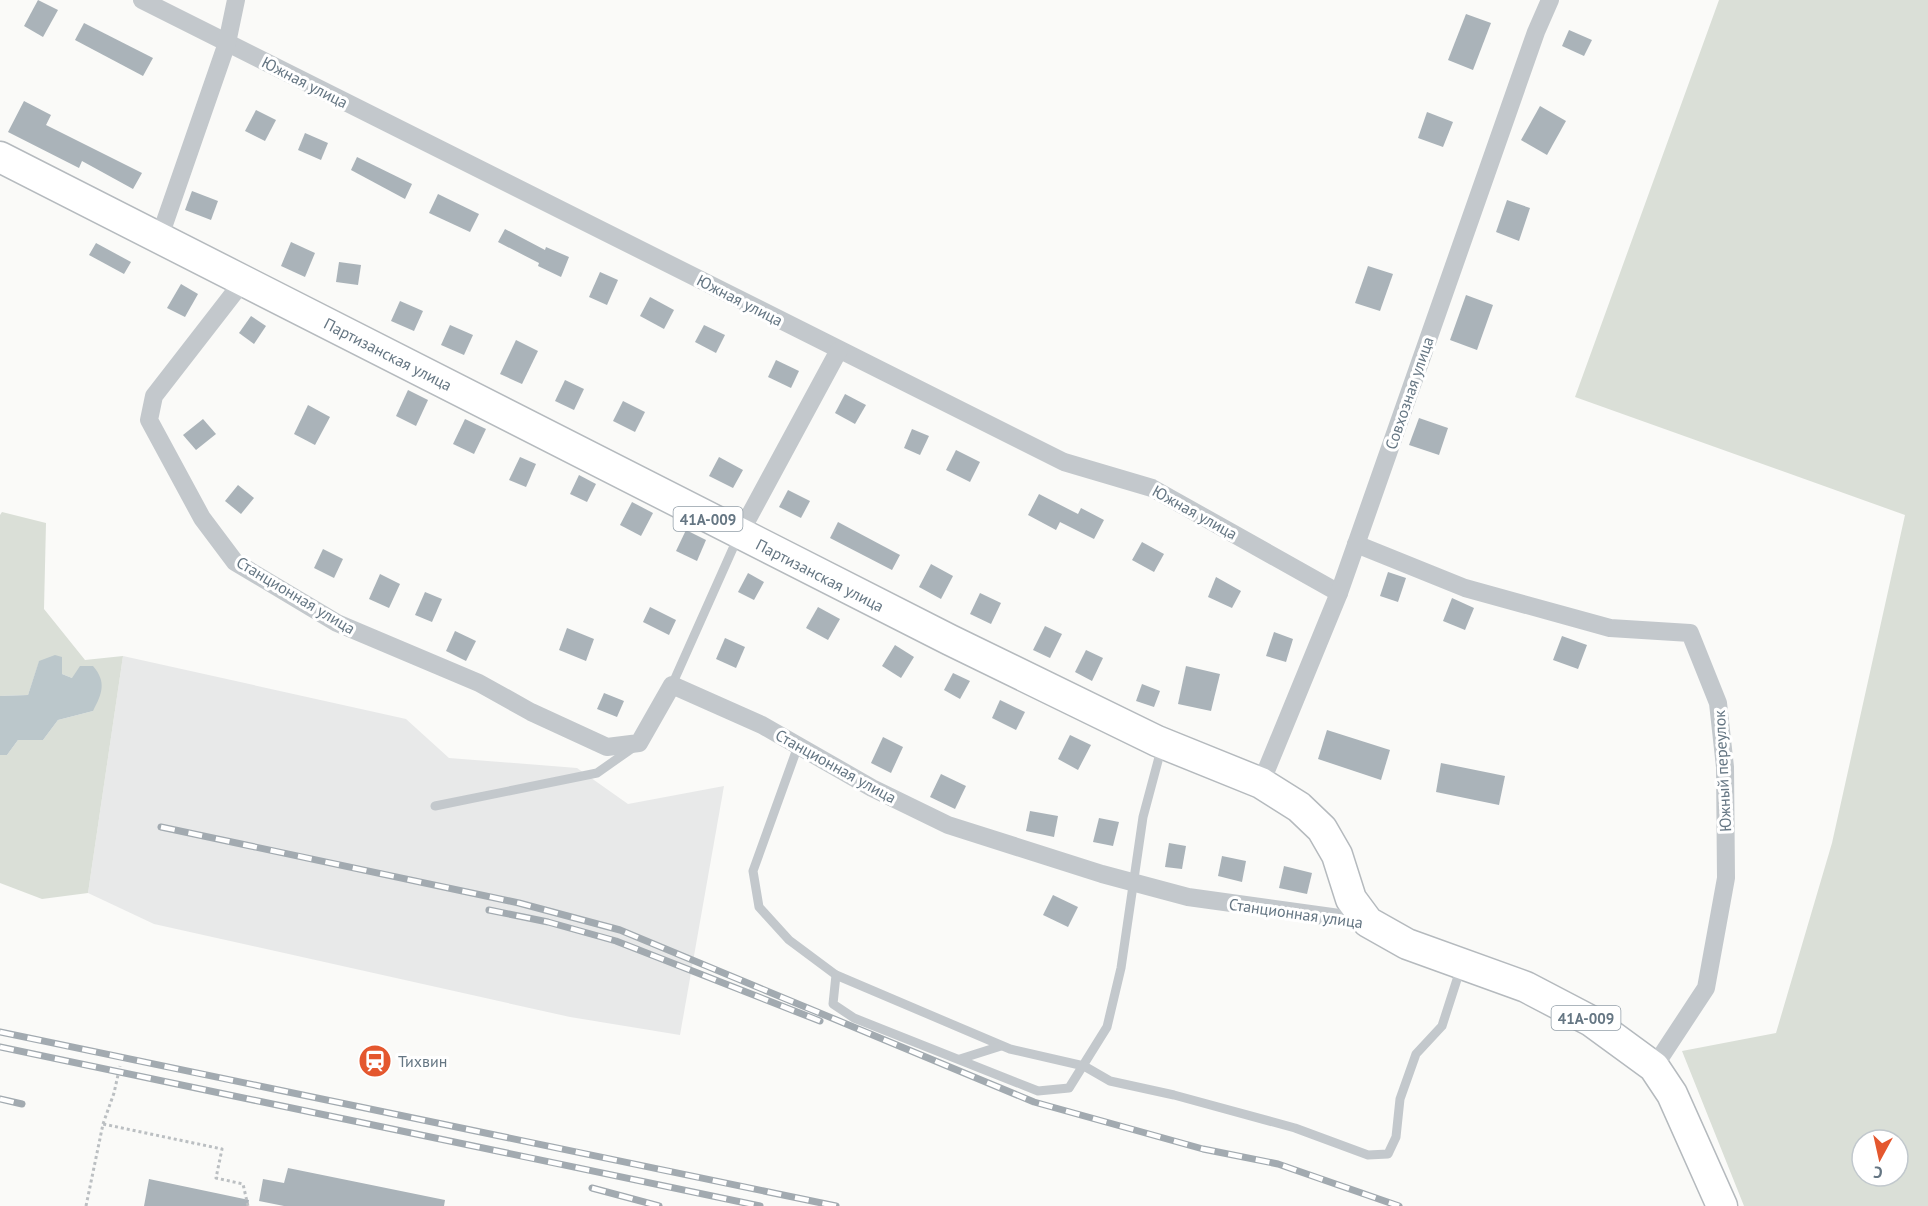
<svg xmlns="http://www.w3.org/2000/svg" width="1928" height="1206" viewBox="0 0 1928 1206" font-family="'PT Sans',sans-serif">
	<rect width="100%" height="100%" fill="#fafaf8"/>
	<!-- built -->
	<path fill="#e8e9e9" d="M123,656L406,719L449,758L577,768L628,804L724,786L680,1035L570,1017L154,924L88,893Z"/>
	<!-- green -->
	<g fill="#dadfd7" fill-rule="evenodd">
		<path d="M1719,0H1928V1206H1744L1682,1051L1776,1033L1832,843L1905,515L1575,397ZM1862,1140H1898V1176H1862Z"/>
		<path d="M2,512L46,523L44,609L85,660L123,656L88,893L42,899L0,883V755H7L18,740H43L58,720L93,711L72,678L62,674V657L39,662L28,695L0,696V515Z"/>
	</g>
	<!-- water -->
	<path fill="#bbc7cb" d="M55,655L62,657V674L72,678L80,666H93C107,682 102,694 93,711L58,720L43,740H18L7,755H0V696L28,695L39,661Z"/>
	<!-- building -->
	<g fill="#aab3b9">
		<path d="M38,0L58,10L43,37L24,26Z"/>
		<path d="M1466,14L1491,23L1473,70L1448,60Z"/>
		<path d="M84,23L153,58L143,76L75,40Z"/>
		<path d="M1569,30L1592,40L1584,56L1562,46Z"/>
		<path d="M24,101L51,115L46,125L142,173L133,189L82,161L79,168L8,132Z"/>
		<path d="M1540,106L1566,121L1547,155L1521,140Z"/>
		<path d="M256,110L276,120L265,141L245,131Z"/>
		<path d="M1427,112L1453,122L1443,147L1418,138Z"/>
		<path d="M305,133L328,143L321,160L298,150Z"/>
		<path d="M357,157L412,184L405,199L351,170Z"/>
		<path d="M192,191L218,201L211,220L185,210Z"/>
		<path d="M438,194L479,214L470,232L429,213Z"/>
		<path d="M1507,200L1530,208L1519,241L1496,232Z"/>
		<path d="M505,229L545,250L546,247L569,257L561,277L538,266L539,263L498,242Z"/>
		<path d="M291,242L315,253L305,277L281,266Z"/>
		<path d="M96,243L131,262L124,274L89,255Z"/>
		<path d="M339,262L361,265L358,285L336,282Z"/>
		<path d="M1368,266L1393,274L1380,311L1355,303Z"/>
		<path d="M600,272L618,280L607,305L589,297Z"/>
		<path d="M181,284L198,294L185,317L167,308Z"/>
		<path d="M1466,295L1493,305L1477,350L1450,340Z"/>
		<path d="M650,297L674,310L664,329L640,316Z"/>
		<path d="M400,301L423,311L414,331L391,321Z"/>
		<path d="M251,316L266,326L254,344L239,333Z"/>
		<path d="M450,325L473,335L464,355L441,345Z"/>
		<path d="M704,325L725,335L716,353L695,342Z"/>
		<path d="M516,340L538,351L522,384L500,374Z"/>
		<path d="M776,360L799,371L791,388L768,377Z"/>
		<path d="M565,380L584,389L574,410L555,401Z"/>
		<path d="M408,390L428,400L416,426L396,416Z"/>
		<path d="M845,394L866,405L855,424L835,413Z"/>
		<path d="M623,401L645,412L635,432L613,421Z"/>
		<path d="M308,405L330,417L315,445L294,434Z"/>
		<path d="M1419,418L1448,428L1439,455L1409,445Z"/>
		<path d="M203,419L216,434L196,450L183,435Z"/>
		<path d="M465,419L486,429L474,454L453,444Z"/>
		<path d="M912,429L929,436L920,455L904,448Z"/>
		<path d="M956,450L980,462L970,482L946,470Z"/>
		<path d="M520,457L536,464L526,487L509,480Z"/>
		<path d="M719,457L743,470L733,488L709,476Z"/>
		<path d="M579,475L596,484L587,502L570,494Z"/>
		<path d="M238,485L254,498L241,514L225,501Z"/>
		<path d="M788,490L810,501L801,518L779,507Z"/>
		<path d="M1039,494L1078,514L1081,508L1104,520L1094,539L1060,522L1056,530L1028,515Z"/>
		<path d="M632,502L653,513L641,536L620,525Z"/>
		<path d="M838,522L900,555L892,570L830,538Z"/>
		<path d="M686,530L706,540L697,561L676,551Z"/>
		<path d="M1142,542L1164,554L1154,572L1132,560Z"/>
		<path d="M323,549L343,559L334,578L314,568Z"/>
		<path d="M931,564L953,576L941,599L919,587Z"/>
		<path d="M1388,572L1406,578L1398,602L1380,596Z"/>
		<path d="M748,573L764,582L754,600L738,592Z"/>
		<path d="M380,574L400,584L389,608L369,599Z"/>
		<path d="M1216,577L1241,591L1232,608L1208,597Z"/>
		<path d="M425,592L442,599L432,622L415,615Z"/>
		<path d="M980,593L1001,603L991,624L970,614Z"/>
		<path d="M1452,598L1474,608L1465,630L1443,621Z"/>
		<path d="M650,607L676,620L669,635L643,622Z"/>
		<path d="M818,607L840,619L828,640L806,628Z"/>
		<path d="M1045,626L1062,634L1050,658L1033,650Z"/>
		<path d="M567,628L594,639L586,661L559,650Z"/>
		<path d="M455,631L476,641L466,661L446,651Z"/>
		<path d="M1274,632L1293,639L1286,662L1266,656Z"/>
		<path d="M1562,636L1587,645L1578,669L1553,660Z"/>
		<path d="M725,638L745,647L736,668L716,659Z"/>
		<path d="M895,645L914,657L901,678L882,666Z"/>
		<path d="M1086,650L1103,658L1092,681L1075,672Z"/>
		<path d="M1186,666L1220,674L1211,711L1178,704Z"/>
		<path d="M953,673L970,681L960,699L944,690Z"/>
		<path d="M1142,684L1160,691L1154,707L1136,701Z"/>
		<path d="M604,693L624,701L617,717L597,709Z"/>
		<path d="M1000,700L1025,712L1016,730L992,718Z"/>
		<path d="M1327,730L1390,750L1381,780L1318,759Z"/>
		<path d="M1070,735L1091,745L1078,770L1058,759Z"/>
		<path d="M883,737L903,747L891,773L871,763Z"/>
		<path d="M1441,763L1505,776L1499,805L1436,792Z"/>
		<path d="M941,774L966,786L955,809L930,797Z"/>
		<path d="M1030,811L1058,816L1054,837L1026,831Z"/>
		<path d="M1099,818L1119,822L1113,846L1093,842Z"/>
		<path d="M1169,843L1186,846L1182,869L1165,867Z"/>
		<path d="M1222,856L1246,861L1242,882L1218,876Z"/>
		<path d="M1284,866L1312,873L1307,894L1279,888Z"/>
		<path d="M1053,895L1078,907L1068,927L1043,915Z"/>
		<path d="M288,1168L445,1200L444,1206H284L259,1201L263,1179L284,1183Z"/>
		<path d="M149,1179L249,1200L248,1206H144Z"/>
	</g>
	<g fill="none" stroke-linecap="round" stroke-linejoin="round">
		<!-- primary casing -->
		<g stroke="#b5babe" stroke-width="33">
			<path id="primary" d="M0,157L950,640L1157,741L1261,783L1299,807L1322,829L1337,855L1351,899L1368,922L1407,944L1526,987L1591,1021L1654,1067L1672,1094L1722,1206"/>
		</g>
		<!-- path -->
		<g stroke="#bbbfc2" stroke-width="3" stroke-dasharray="3 3" stroke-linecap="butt">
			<path d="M103,1124L114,1093L120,1066"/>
			<path d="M86,1206L103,1124L222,1149L216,1178L243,1184L248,1206"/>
		</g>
		<!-- service -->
		<g stroke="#c3c8cc" stroke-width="9">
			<path d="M672,685L738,537"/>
			<path d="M798,746L753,871L759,907L789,940L836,975L833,1004L854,1018L1038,1091L1069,1088L1107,1027L1121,968L1143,817L1162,746"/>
			<path d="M435,806L597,773L634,747"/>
			<path d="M836,975L1010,1049L1084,1066L1110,1081L1174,1095L1295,1128L1368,1155L1388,1154L1396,1137L1400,1099L1416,1054L1442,1026L1461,967"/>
			<path d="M960,1059L1001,1046"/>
		</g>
		<!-- minor -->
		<g stroke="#c3c8cc" stroke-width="18">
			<path d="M142,0L1064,462L1152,488L1339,593"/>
			<path d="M160,236L227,43L236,0"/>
			<path d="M244,280L154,396L149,420L202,518L235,562L337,623L479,683L531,712L607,747L639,743L672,685L762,725L872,788L948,825L1102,874L1188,897L1368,922"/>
			<path d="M739,535L839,350"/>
			<path d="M1356,544L1465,588L1610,628L1690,633L1718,703L1725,767L1726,878L1706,988L1654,1067"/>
			<path d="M1261,783L1339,593L1536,32L1550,0"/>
		</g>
		<!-- primary -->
		<use href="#primary" stroke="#fff" stroke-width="30"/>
		<!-- rail casing -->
		<g stroke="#a2aab0" stroke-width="7">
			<g id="rail">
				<path d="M161,827L519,903L620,930L1034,1102L1203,1149L1278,1164L1399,1206"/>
				<path d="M489,910L548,922L616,941L820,1021"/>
				<path d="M0,1032L836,1206"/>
				<path d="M0,1047L760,1206"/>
				<path d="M0,1099L22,1104"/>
				<path d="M592,1188L659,1206"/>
			</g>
		</g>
		<!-- rail -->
		<use href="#rail" stroke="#fff" stroke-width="4.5" stroke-dasharray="14" stroke-linecap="butt"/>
	</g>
	<!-- icons -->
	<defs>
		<g id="station-disc" transform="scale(1.725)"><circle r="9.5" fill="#e4572e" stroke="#fff"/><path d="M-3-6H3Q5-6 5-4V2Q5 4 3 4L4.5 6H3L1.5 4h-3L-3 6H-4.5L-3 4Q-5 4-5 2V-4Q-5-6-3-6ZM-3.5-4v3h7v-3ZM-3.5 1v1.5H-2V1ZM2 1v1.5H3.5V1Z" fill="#fff"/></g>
	</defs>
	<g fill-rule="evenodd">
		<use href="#station-disc" x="375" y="1061"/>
	</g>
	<g text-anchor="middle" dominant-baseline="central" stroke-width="6" stroke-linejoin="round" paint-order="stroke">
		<!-- shield labels -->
		<g fill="#fff" stroke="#939fa8" stroke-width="1.5">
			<rect x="673.5" y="507" width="69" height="24" rx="4.5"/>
			<rect x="1551.5" y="1006" width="69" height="24" rx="4.5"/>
		</g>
		<g font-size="15" font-weight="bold" fill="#657683">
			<text x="708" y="519">41А-009</text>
			<text x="1586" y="1018">41А-009</text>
		</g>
		<!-- street labels -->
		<g font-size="16" fill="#657683" stroke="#fff">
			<text transform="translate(305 82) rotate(27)">Южная улица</text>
			<text transform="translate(740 300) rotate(27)">Южная улица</text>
			<text transform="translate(388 354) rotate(27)">Партизанская улица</text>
			<text transform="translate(1409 393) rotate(-71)">Совхозная улица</text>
			<text transform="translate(1195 512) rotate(29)">Южная улица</text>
			<text transform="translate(820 575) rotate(27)">Партизанская улица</text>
			<text transform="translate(296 595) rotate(31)">Станционная улица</text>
			<text transform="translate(836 766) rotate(29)">Станционная улица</text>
			<text transform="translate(1722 771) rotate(-93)">Южный переулок</text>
			<text transform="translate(1296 913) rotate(8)">Станционная улица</text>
		</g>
		<!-- poi labels -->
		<g font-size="16" fill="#657683" stroke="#fff" text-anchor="start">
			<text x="398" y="1061">Тихвин</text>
		</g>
	</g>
	<!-- north arrow -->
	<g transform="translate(1880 1158) rotate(188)"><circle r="28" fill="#ffffff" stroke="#c1c8cd" stroke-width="1.5"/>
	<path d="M0-4.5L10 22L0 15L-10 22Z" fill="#e4572e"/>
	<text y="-9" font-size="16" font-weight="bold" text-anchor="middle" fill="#657683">С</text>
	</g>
</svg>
